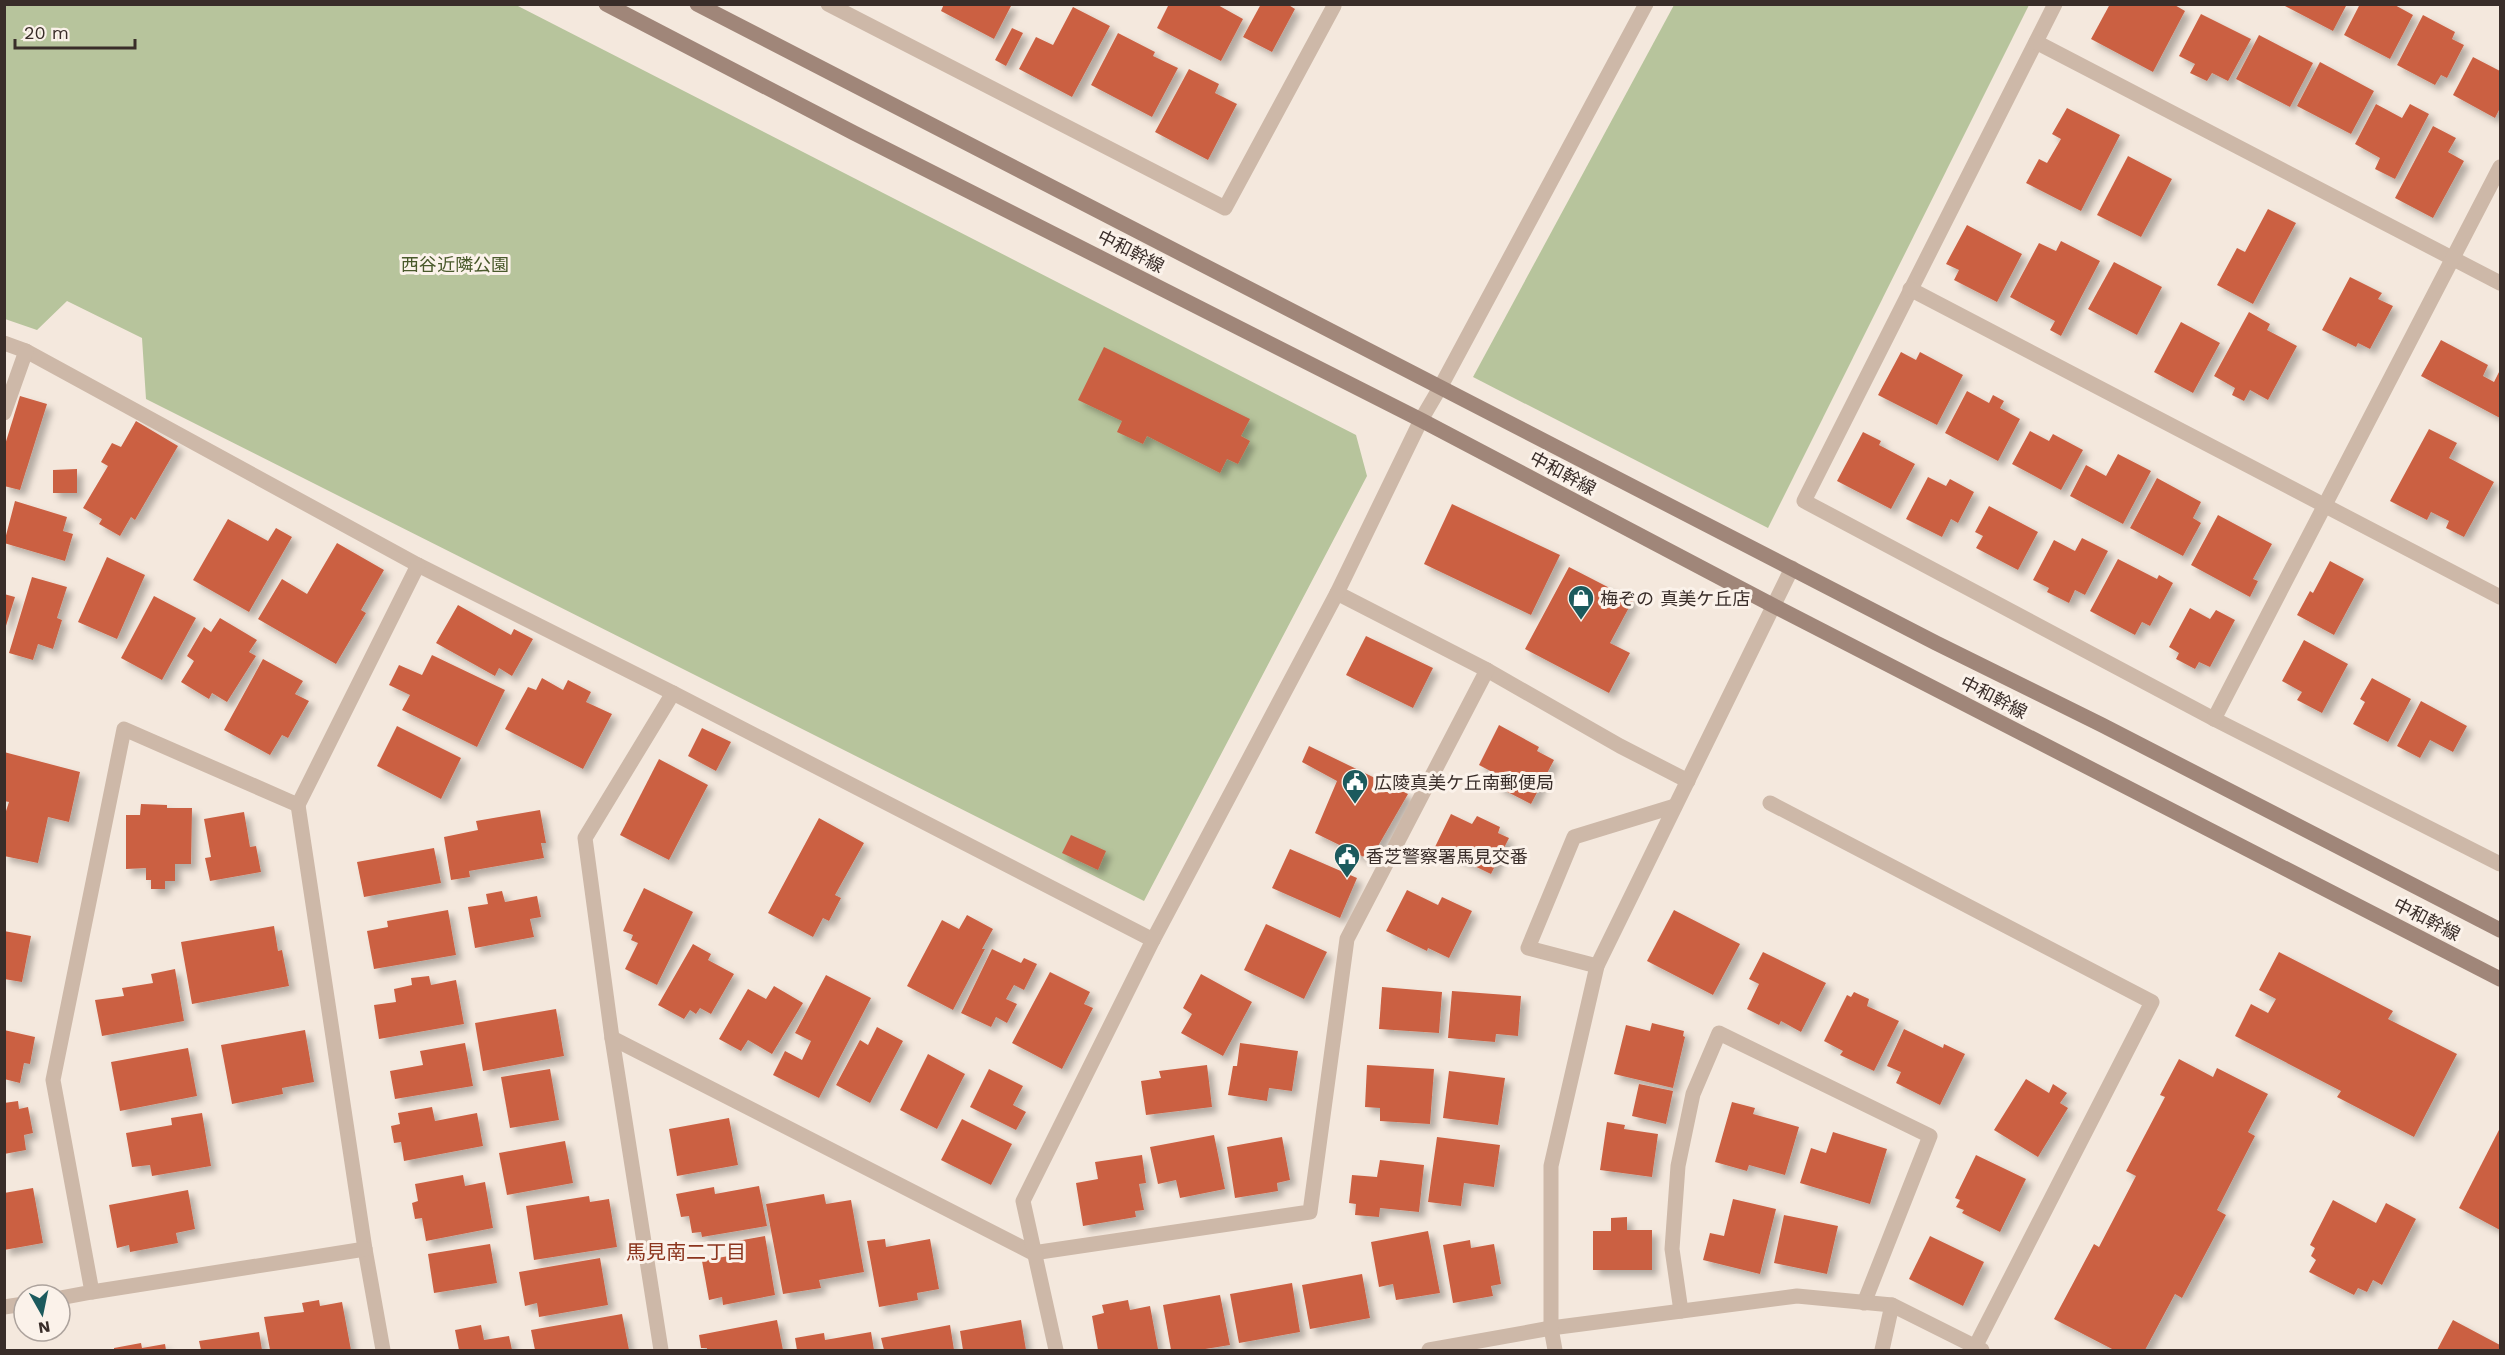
<svg xmlns="http://www.w3.org/2000/svg" width="2505" height="1355" viewBox="0 0 2505 1355" font-family="'Work Sans','Noto Sans JP',sans-serif">
	<defs>
		<filter id="shadow"><feDropShadow dx="5.5" dy="5.5" stdDeviation="3" flood-color="#0004"/></filter>
	</defs>
	<rect width="100%" height="100%" fill="#f4e8dd"/>
	<!-- green -->
	<g fill="#b7c49c">
		<path d="M5,5H516L1356,435L1367,476L1144,901L146,399L142,338L67,301L37,330L5,319Z"/>
		<path d="M1674,5H2029L1768,528L1473,377Z"/>
	</g>
	<!-- building -->
	<g fill="#cb6043" filter="url(#shadow)">
		<path d="M944,4H1012L994,39L941,11Z"/>
		<path d="M1169,4H1216L1243,19L1221,61L1157,28Z"/>
		<path d="M1261,4H1287L1295,9L1272,52L1243,37Z"/>
		<path d="M2110,4H2173L2185,11L2153,72L2091,39Z"/>
		<path d="M2286,4H2347L2333,31L2285,6Z"/>
		<path d="M2360,4H2393L2413,15L2390,59L2344,35Z"/>
		<path d="M1073,7L1110,26L1072,97L1019,69L1036,37L1053,45Z"/>
		<path d="M2201,14L2251,39L2228,81L2212,73L2207,81L2190,73L2195,64L2179,56Z"/>
		<path d="M2423,15L2455,32L2452,39L2464,45L2447,78L2441,75L2435,85L2397,65Z"/>
		<path d="M1012,28L1023,33L1006,66L995,60Z"/>
		<path d="M1118,33L1155,52L1153,56L1178,68L1152,117L1091,85Z"/>
		<path d="M2259,35L2313,63L2290,107L2236,79Z"/>
		<path d="M2473,57L2500,71V108L2495,118L2453,95Z"/>
		<path d="M2320,62L2374,91L2351,134L2297,106Z"/>
		<path d="M1189,69L1219,84L1215,93L1237,104L1208,160L1155,132Z"/>
		<path d="M2376,104L2402,118L2410,104L2429,114L2395,179L2375,169L2380,158L2355,144Z"/>
		<path d="M2067,108L2120,135L2081,211L2026,183L2039,159L2047,163L2061,139L2052,134Z"/>
		<path d="M2433,126L2456,138L2448,152L2464,161L2433,218L2395,198Z"/>
		<path d="M2128,156L2172,179L2141,237L2097,215Z"/>
		<path d="M2268,209L2296,223L2253,304L2217,285L2237,248L2245,252Z"/>
		<path d="M1967,225L2022,254L1997,302L1954,280L1959,270L1946,264Z"/>
		<path d="M2061,241L2100,261L2061,336L2050,330L2055,321L2010,297L2039,243L2056,251Z"/>
		<path d="M2114,262L2162,287L2137,335L2088,309Z"/>
		<path d="M2350,277L2382,293L2378,299L2393,306L2370,349L2358,343L2356,347L2322,330Z"/>
		<path d="M2249,312L2270,324L2267,330L2297,346L2268,400L2250,390L2244,401L2232,395L2235,388L2214,376Z"/>
		<path d="M2181,322L2220,343L2193,393L2154,372Z"/>
		<path d="M2441,340L2488,365L2483,376L2494,382L2500,370V418L2421,376Z"/>
		<path d="M1104,347L1250,419L1241,436L1250,441L1238,464L1227,459L1220,473L1147,436L1143,444L1117,432L1122,421L1078,400Z"/>
		<path d="M1901,352L1916,360L1920,352L1963,375L1937,425L1878,395Z"/>
		<path d="M1967,391L1989,403L1993,395L2004,401L2000,408L2020,419L1998,461L1945,433Z"/>
		<path d="M20,396L47,404L20,490L4,486V448Z"/>
		<path d="M136,421L178,446L135,520L131,517L120,536L99,524L102,519L83,508L108,466L101,462L112,443L121,447Z"/>
		<path d="M2429,429L2457,443L2449,458L2494,482L2464,537L2446,528L2449,521L2431,512L2427,520L2390,501Z"/>
		<path d="M2030,431L2049,441L2053,434L2083,450L2061,490L2012,464Z"/>
		<path d="M1863,432L1881,441L1879,445L1915,464L1891,509L1837,481Z"/>
		<path d="M2118,454L2151,471L2123,524L2070,496L2086,465L2106,476Z"/>
		<path d="M77,469V493H53V470Z"/>
		<path d="M1928,477L1946,486L1950,479L1974,492L1958,523L1951,519L1942,537L1906,519Z"/>
		<path d="M2157,478L2201,502L2193,518L2201,523L2183,556L2130,528Z"/>
		<path d="M15,501L67,517L63,531L73,534L65,561L4,543Z"/>
		<path d="M1452,504L1560,555L1531,615L1424,564Z"/>
		<path d="M1989,506L2038,532L2018,570L1976,548L1983,536L1975,532Z"/>
		<path d="M2218,515L2272,544L2253,579L2258,581L2250,597L2191,565Z"/>
		<path d="M228,519L268,541L276,528L292,537L249,612L193,580Z"/>
		<path d="M2082,538L2108,551L2085,595L2075,590L2069,603L2047,592L2049,588L2033,580L2054,540L2075,551Z"/>
		<path d="M337,543L384,570L361,610L366,613L336,664L258,619L282,579L307,594Z"/>
		<path d="M107,557L145,575L117,639L78,622Z"/>
		<path d="M2118,559L2157,579L2159,575L2173,583L2150,626L2142,622L2135,635L2090,611Z"/>
		<path d="M2330,561L2364,579L2334,635L2297,615L2310,591L2313,593Z"/>
		<path d="M1569,567L1633,600L1610,643L1630,653L1609,693L1525,649Z"/>
		<path d="M32,577L67,587L57,618L62,620L53,649L38,644L33,660L9,653Z"/>
		<path d="M4,594L15,597L5,629H4Z"/>
		<path d="M154,596L196,618L162,680L121,658Z"/>
		<path d="M458,605L511,635L514,629L533,639L512,676L499,668L495,676L436,643Z"/>
		<path d="M2190,608L2210,619L2216,610L2235,620L2210,667L2199,662L2195,669L2176,659L2179,653L2169,647Z"/>
		<path d="M220,618L257,640L249,652L256,656L227,702L212,693L209,699L181,682L194,661L187,656L204,627L211,632Z"/>
		<path d="M1366,636L1433,668L1413,708L1346,675Z"/>
		<path d="M2304,640L2348,664L2322,713L2297,700L2302,692L2282,681Z"/>
		<path d="M432,655L505,690L477,747L402,710L410,695L389,685L399,665L422,675Z"/>
		<path d="M263,659L303,681L295,694L309,701L288,738L282,735L270,755L224,730Z"/>
		<path d="M542,678L563,690L568,680L591,692L586,702L612,714L583,769L505,729L528,687L536,690Z"/>
		<path d="M2372,678L2411,699L2388,742L2353,724L2365,702L2360,699Z"/>
		<path d="M2421,701L2467,726L2453,752L2430,740L2420,758L2397,746Z"/>
		<path d="M1499,725L1539,747L1537,751L1554,760L1531,804L1496,786L1500,776L1479,765Z"/>
		<path d="M397,726L461,758L441,799L377,766Z"/>
		<path d="M702,728L731,742L716,771L688,756Z"/>
		<path d="M1309,746L1408,794L1370,860L1315,833L1337,781L1302,762Z"/>
		<path d="M4,752L80,772L69,822L48,817L38,863L4,856V817L9,802L4,801Z"/>
		<path d="M659,759L708,785L669,860L620,835Z"/>
		<path d="M141,804L167,805V808H192L191,864H175V881H165V889H151V880H146V868L126,869V815H140Z"/>
		<path d="M540,810L546,843H541L544,858L469,871L470,877L451,880L444,837L478,830L476,821Z"/>
		<path d="M244,812L250,847L256,846L261,872L210,881L205,858L211,857L204,819Z"/>
		<path d="M1451,814L1472,824L1477,816L1500,827L1498,833L1509,838L1491,874L1435,847Z"/>
		<path d="M819,818L864,843L835,895L841,898L829,921L823,918L813,937L768,913Z"/>
		<path d="M1071,835L1106,851L1098,870L1062,853Z"/>
		<path d="M434,848L441,883L364,897L357,862Z"/>
		<path d="M1290,849L1357,878L1340,918L1272,888Z"/>
		<path d="M644,888L693,912L657,985L625,969L638,943L631,940L633,935L623,931Z"/>
		<path d="M1407,890L1438,905L1442,897L1472,911L1449,958L1428,948L1427,951L1386,931Z"/>
		<path d="M502,891L505,902L537,896L541,917L530,919L534,937L475,948L468,907L488,904L486,894Z"/>
		<path d="M448,910L456,955L374,969L367,931L388,927L387,921Z"/>
		<path d="M1674,910L1740,944L1713,995L1647,961Z"/>
		<path d="M967,915L993,929L982,949H985L953,1010L907,986L942,920L959,929Z"/>
		<path d="M1266,924L1327,952L1304,999L1244,970Z"/>
		<path d="M274,926L278,951L282,950L289,986L192,1004L181,942Z"/>
		<path d="M4,931L31,936L22,982L4,979Z"/>
		<path d="M693,944L711,954L708,960L734,974L711,1014L700,1008L696,1014L690,1010L684,1019L658,1005Z"/>
		<path d="M992,949L1021,963L1024,958L1037,964L1024,990L1014,985L1006,999L1017,1004L1007,1023L996,1017L991,1027L961,1013Z"/>
		<path d="M1763,952L1826,983L1801,1032L1781,1021L1779,1025L1747,1009L1759,984L1749,979Z"/>
		<path d="M2279,952L2393,1011L2388,1019L2457,1054L2414,1137L2337,1097L2341,1091L2235,1036L2251,1004L2268,1013L2276,999L2259,990Z"/>
		<path d="M175,969L184,1021L102,1036L95,1000L124,996L122,988L153,983L151,974Z"/>
		<path d="M1050,972L1090,992L1084,1004L1093,1008L1062,1069L1012,1043Z"/>
		<path d="M1201,974L1252,1002L1223,1056L1181,1033L1192,1014L1183,1008Z"/>
		<path d="M826,975L871,998L819,1098L773,1075L785,1051L802,1060L811,1041L795,1033Z"/>
		<path d="M429,976L431,985L456,980L464,1024L379,1039L374,1005L396,1002L394,989L412,985L411,978Z"/>
		<path d="M774,986L803,1003L772,1054L748,1040L741,1051L719,1039L748,989L766,999Z"/>
		<path d="M1382,987L1442,992L1439,1033L1379,1029Z"/>
		<path d="M1452,991L1521,996L1518,1036L1496,1034L1495,1042L1448,1038Z"/>
		<path d="M1854,992L1869,999L1867,1006L1899,1021L1874,1071L1840,1055L1843,1051L1824,1041L1847,995L1851,997Z"/>
		<path d="M556,1009L564,1056L483,1071L475,1023Z"/>
		<path d="M1652,1023L1684,1031L1683,1036L1685,1037L1673,1088L1614,1074L1626,1025L1650,1031Z"/>
		<path d="M877,1027L903,1041L870,1103L836,1085L860,1040L868,1045Z"/>
		<path d="M1904,1029L1943,1048L1944,1044L1965,1054L1940,1105L1896,1083L1901,1072L1887,1066Z"/>
		<path d="M4,1030L35,1037L30,1064L24,1063L20,1083L4,1079Z"/>
		<path d="M305,1030L314,1082L282,1088L283,1094L232,1104L221,1045Z"/>
		<path d="M465,1043L473,1086L395,1099L390,1071L423,1065L420,1051Z"/>
		<path d="M1240,1043L1298,1051L1292,1091L1269,1088L1267,1101L1228,1095L1233,1066H1237Z"/>
		<path d="M188,1048L197,1096L120,1111L111,1062Z"/>
		<path d="M928,1054L965,1074L937,1129L900,1110Z"/>
		<path d="M2179,1059L2213,1077L2217,1068L2268,1094L2248,1132L2255,1136L2217,1210L2226,1215L2182,1298L2175,1294L2145,1350H2114L2054,1319L2094,1244L2099,1247L2136,1176L2126,1171L2165,1097L2160,1095Z"/>
		<path d="M1207,1065L1212,1107L1146,1115L1141,1081L1161,1078L1159,1071Z"/>
		<path d="M1367,1065L1434,1069L1430,1124L1380,1121V1108L1365,1107Z"/>
		<path d="M550,1069L559,1120L510,1128L501,1077Z"/>
		<path d="M989,1069L1023,1086L1013,1105L1026,1112L1016,1130L970,1107Z"/>
		<path d="M1449,1071L1505,1078L1498,1125L1443,1118Z"/>
		<path d="M2026,1079L2049,1093L2053,1084L2067,1093L2060,1103L2068,1108L2038,1157L1994,1130Z"/>
		<path d="M1639,1084L1673,1091L1666,1124L1632,1116Z"/>
		<path d="M18,1101L19,1109L28,1107L33,1133L24,1135L26,1150L4,1154V1103Z"/>
		<path d="M1732,1102L1755,1108L1753,1114L1799,1127L1785,1175L1749,1165L1747,1171L1715,1162Z"/>
		<path d="M432,1107L435,1121L477,1113L483,1146L404,1161L401,1142L394,1143L391,1126L400,1124L398,1113Z"/>
		<path d="M202,1113L211,1166L152,1176L150,1165L132,1167L126,1133L172,1125L171,1118Z"/>
		<path d="M729,1118L738,1165L677,1176L669,1129Z"/>
		<path d="M962,1119L1012,1144L991,1185L941,1160Z"/>
		<path d="M1607,1122L1625,1125L1624,1129L1658,1134L1652,1177L1600,1170Z"/>
		<path d="M2500,1128V1230L2459,1208Z"/>
		<path d="M1833,1132L1887,1149L1870,1204L1800,1183L1811,1148L1826,1153Z"/>
		<path d="M1214,1135L1225,1189L1180,1198L1176,1180L1158,1184L1150,1147Z"/>
		<path d="M1282,1137L1290,1180L1277,1183L1278,1191L1235,1198L1227,1147Z"/>
		<path d="M1437,1137L1500,1145L1494,1187L1464,1183L1461,1206L1428,1202Z"/>
		<path d="M565,1141L573,1183L507,1195L499,1153Z"/>
		<path d="M1142,1155L1146,1183L1139,1184L1144,1210L1135,1211L1136,1217L1083,1226L1076,1183L1098,1179L1095,1162Z"/>
		<path d="M1976,1155L2026,1179L2000,1232L1962,1213L1964,1210L1956,1207L1960,1200L1955,1198Z"/>
		<path d="M1380,1160L1424,1165L1419,1212L1380,1208L1379,1217L1355,1215L1356,1204L1349,1203L1352,1175L1377,1177Z"/>
		<path d="M463,1175L465,1186L485,1182L493,1228L426,1241L422,1218L415,1219L412,1203L418,1201L415,1184Z"/>
		<path d="M759,1186L767,1226L702,1237L701,1232L692,1233L689,1216L681,1217L676,1194L714,1187L715,1194Z"/>
		<path d="M33,1188L43,1243L4,1250V1193Z"/>
		<path d="M188,1190L195,1229L176,1233L178,1243L130,1252L129,1245L117,1248L109,1205Z"/>
		<path d="M824,1194L826,1204L851,1200L864,1272L819,1280L821,1288L783,1294L766,1204Z"/>
		<path d="M589,1196L590,1202L609,1199L617,1247L534,1260L526,1206Z"/>
		<path d="M1733,1199L1776,1209L1760,1274L1703,1260L1710,1233L1724,1236Z"/>
		<path d="M2333,1200L2376,1223L2386,1203L2416,1219L2382,1285L2373,1280L2367,1292L2358,1288L2354,1295L2309,1272L2316,1260L2311,1256L2315,1248L2310,1245Z"/>
		<path d="M1784,1215L1838,1226L1827,1274L1774,1263Z"/>
		<path d="M1627,1217V1230H1652V1270H1593V1231H1611V1218Z"/>
		<path d="M1428,1231L1440,1293L1396,1300L1393,1284L1379,1287L1371,1242Z"/>
		<path d="M765,1236L775,1295L723,1305L722,1297L709,1300L702,1261L739,1254L737,1241Z"/>
		<path d="M1930,1236L1984,1262L1963,1306L1909,1279Z"/>
		<path d="M885,1239L886,1247L930,1239L939,1289L917,1293L918,1300L879,1307L867,1241Z"/>
		<path d="M1470,1240L1471,1248L1494,1244L1501,1284L1491,1286L1493,1296L1453,1303L1443,1245Z"/>
		<path d="M490,1244L497,1283L434,1293L428,1254Z"/>
		<path d="M600,1258L608,1305L539,1317L537,1303L525,1306L519,1272Z"/>
		<path d="M1362,1274L1370,1318L1310,1329L1302,1285Z"/>
		<path d="M1292,1283L1300,1332L1239,1343L1230,1294Z"/>
		<path d="M1220,1295L1230,1345L1199,1350H1171L1163,1305Z"/>
		<path d="M319,1300L320,1306L342,1302L351,1350H270L264,1317L304,1312L302,1303Z"/>
		<path d="M1128,1300L1130,1310L1150,1306L1158,1349L1098,1350L1092,1316L1104,1313L1102,1305Z"/>
		<path d="M622,1314L629,1350H535L531,1330Z"/>
		<path d="M777,1320L783,1350H707V1348H701L699,1335Z"/>
		<path d="M1021,1320L1026,1350H963L960,1331Z"/>
		<path d="M2453,1320L2500,1345V1350H2437Z"/>
		<path d="M481,1325L484,1340L509,1336L512,1350H459L455,1330Z"/>
		<path d="M950,1325L954,1350H884L881,1338Z"/>
		<path d="M259,1332L262,1350H201L199,1341Z"/>
		<path d="M871,1332L874,1350H797L795,1338L824,1333L825,1340Z"/>
		<path d="M141,1343L142,1348L165,1344L166,1350H114V1348Z"/>
	</g>
	<g fill="none" stroke-linecap="round" stroke-linejoin="round">
		<!-- service -->
		<path stroke="#cdb8a8" stroke-width="15" d="M1597,966L1528,948L1574,837L1675,806"/>
		<!-- minor -->
		<g stroke="#cdb8a8" stroke-width="15">
			<path d="M828,4L1225,208L1334,6"/>
			<path d="M2055,4L1804,501L2214,719L2500,864"/>
			<path d="M2036,42L2500,283"/>
			<path d="M1910,289L2500,597"/>
			<path d="M4,343L26,351L418,565L673,693L1153,940"/>
			<path d="M4,413L26,351"/>
			<path d="M1337,593L1487,670L1620,746L1688,781"/>
			<path d="M2214,719L2500,167"/>
			<path d="M1770,803L2152,1002L1975,1347"/>
			<path d="M298,805L365,1249L383,1350"/>
			<path d="M612,1038L1033,1253L1310,1212L1347,939L1487,670"/>
			<path d="M92,1292L365,1249"/>
			<path d="M60,1298L92,1292L53,1080L124,729L298,805L418,565"/>
			<path d="M4,1307L24,1304"/>
			<path d="M1681,1311L1672,1249L1678,1166L1693,1094L1719,1033L1930,1136L1864,1303"/>
			<path d="M661,1350L612,1038L585,838L673,693"/>
			<path d="M1056,1350L1023,1201L1153,940L1337,593L1421,420L1441,386L1646,4"/>
			<path d="M1429,1350L1551,1328L1797,1296L1892,1305L1982,1350"/>
			<path d="M1882,1350L1892,1305"/>
		</g>
		<!-- tertiary -->
		<path stroke="#cdb8a8" stroke-width="15" d="M1555,1350L1551,1328V1166L1597,966L1792,568"/>
		<!-- secondary -->
		<g stroke="#a08679" stroke-width="15">
			<path d="M606,4L854,133L1421,420L1774,606L2500,979"/>
			<path d="M697,4L1936,643L2102,725L2500,930"/>
		</g>
	</g>
	<!-- icons -->
	<defs>
		<g id="shop-pin" transform="scale(1.35)"><path d="M0 17L-7.5 6A9.5 9.5 0 1 1 7.5 6Z" fill="#1c5a5d" stroke="#fbf2ea"/><path d="M-5-2.5h2.3a2.7 3.5 0 0 1 5.4 0H5L5.5 6h-11ZM-1.5-2.5h3a1.5 2.3 0 0 0-3 0Z" fill="#fff"/></g>
		<g id="civic-pin" transform="scale(1.35)"><path d="M0 17L-7.5 6A9.5 9.5 0 1 1 7.5 6Z" fill="#1c5a5d" stroke="#fbf2ea"/><path d="M-.6-6.5H3V-4.5H.6V-3L4-1V1h2V6H-6V1h2V-1L-.6-3ZM-1.2 2.5V6h2.4V2.5Z" fill="#fff"/></g>
	</defs>
	<g fill-rule="evenodd">
		<use href="#shop-pin" x="1581" y="598"/>
		<use href="#civic-pin" x="1355" y="782"/>
		<use href="#civic-pin" x="1347" y="856"/>
	</g>
	<g text-anchor="middle" dominant-baseline="central" stroke-width="6" stroke-linejoin="round" paint-order="stroke">
		<!-- street labels -->
		<g font-size="18" fill="#392d29" stroke="#fbf2ea">
			<text transform="translate(1131 251) rotate(27)">中和幹線</text>
			<text transform="translate(1563 473) rotate(28)">中和幹線</text>
			<text transform="translate(1994 697) rotate(27)">中和幹線</text>
			<text transform="translate(2427 919) rotate(27)">中和幹線</text>
		</g>
		<!-- park labels -->
		<g font-size="18" fill="#49592b" stroke="#fbf2ea">
			<text x="455" y="264">西谷近隣公園</text>
		</g>
		<!-- poi labels -->
		<g font-size="18" fill="#392d29" stroke="#fbf2ea" text-anchor="start">
			<text x="1600" y="598">梅ぞの 真美ケ丘店</text>
			<text x="1374" y="782">広陵真美ケ丘南郵便局</text>
			<text x="1366" y="856">香芝警察署馬見交番</text>
		</g>
		<!-- neighbourhood labels -->
		<g font-size="20" fill="#8c351e" stroke="#fbf2ea">
			<text x="686" y="1252">馬見南二丁目</text>
		</g>
	</g>
	<!-- border -->
	<rect width="2505" height="1355" fill="none" stroke="#392d29" stroke-width="12"/>
	<!-- north arrow -->
	<g transform="translate(42 1313) rotate(171)"><circle r="28" fill="#fbf2ea" stroke="#ada39d" stroke-width="1.5"/>
	<path d="M0-4.5L10 22L0 15L-10 22Z" fill="#1c5a5d"/>
	<text y="-9" font-size="16" font-weight="bold" text-anchor="middle" fill="#392d29">N</text>
	</g>
	<!-- scale -->
	<path d="M15 39v9h120v-9" fill="none" stroke="#392d29" stroke-width="3"/>
	<text x="24" y="39" font-size="18" fill="#392d29" stroke="#fbf2ea" stroke-width="4.5" paint-order="stroke">20 m</text>
</svg>
